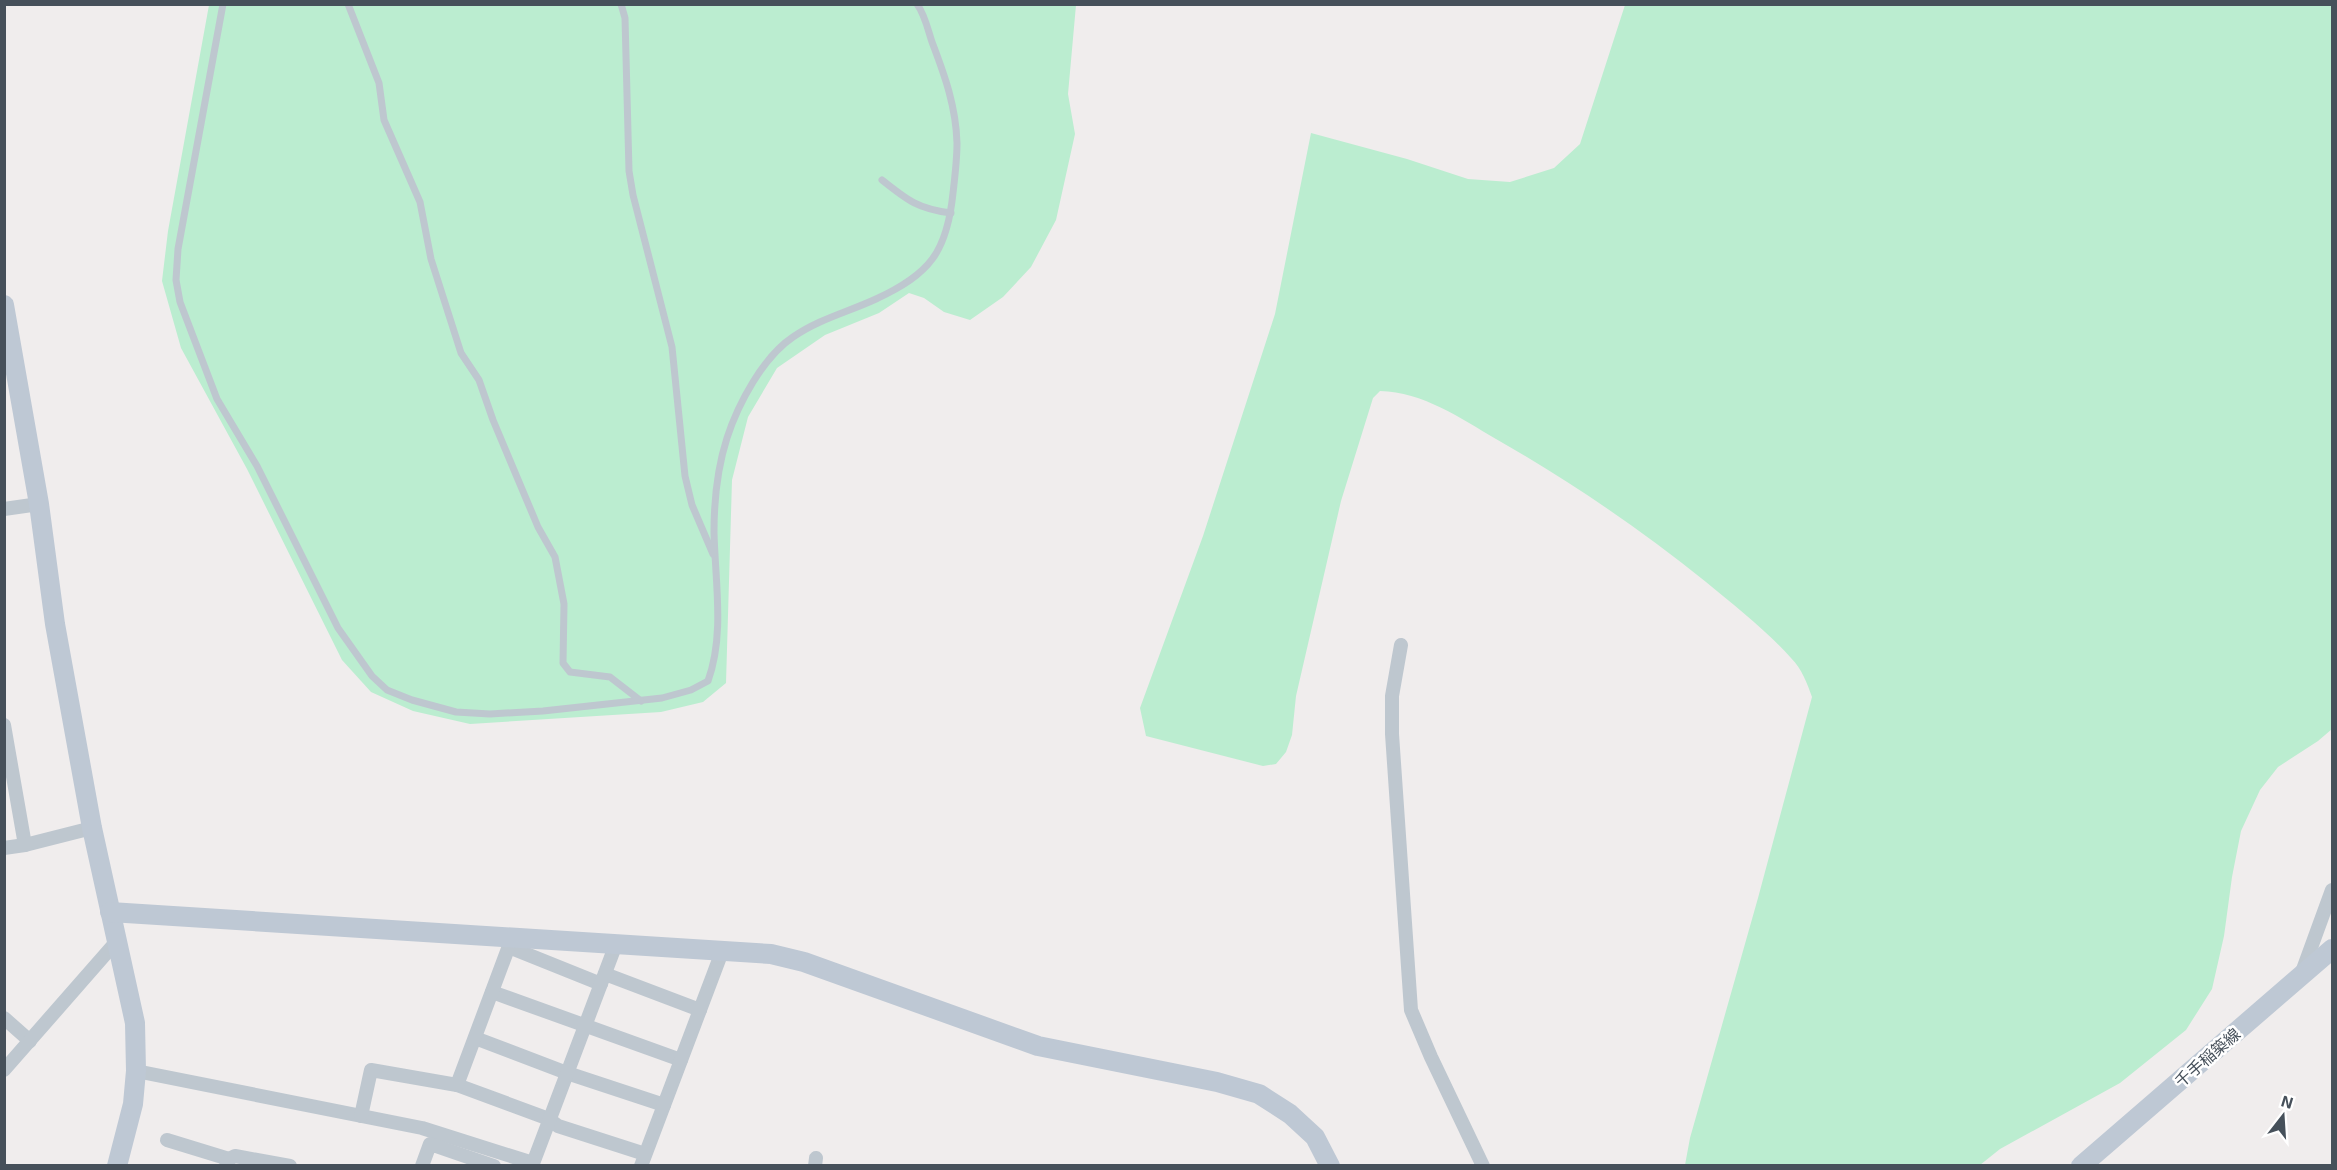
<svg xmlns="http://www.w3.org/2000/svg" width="2337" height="1170" viewBox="0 0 2337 1170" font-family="'Exo 2','Noto Sans JP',sans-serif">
	<rect width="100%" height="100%" fill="#f0eded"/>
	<!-- green -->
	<g fill="#bbedd0">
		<path d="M209,5H1076L1068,94L1075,134L1056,220L1031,267L1003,297L970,320L944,312L924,298L909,293L879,313L825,335L777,368L748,417L732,480L726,683L703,702L661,712L470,724L413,711L371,692L342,660L247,469L181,348L162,281L168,231Z"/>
		<path d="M1625,5H2332V729L2318,741L2278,767L2260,790L2241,831L2232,877L2224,936L2212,989L2186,1030L2120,1083L2000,1149L1980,1165H1685L1690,1138L1758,898L1812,697C1807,683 1802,669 1791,658C1766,630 1735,606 1706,582C1640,529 1570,481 1496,439C1460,418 1423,392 1380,391L1373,398L1341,501L1296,696L1292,735L1286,752L1276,764L1263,766L1146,736L1140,708L1203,536L1275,314L1311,133L1407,159L1468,179L1510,182L1554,168L1580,144Z"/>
	</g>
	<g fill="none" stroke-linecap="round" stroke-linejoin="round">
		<!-- lane -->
		<g stroke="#bec7cf" stroke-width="7">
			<path d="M223,4L178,249L176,280L180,302L217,399L257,466L338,628L372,676L387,690L412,700L456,712L490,714L543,711L662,698L691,690L708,681C725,634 715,581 714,532C714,502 718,466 727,438C738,404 763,357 793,337C819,319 848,312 876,299C930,274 947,252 953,193C955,176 957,160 957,143C956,107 945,76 932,42C928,30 925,15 917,4"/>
			<path d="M348,4L379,83L384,120L420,202L431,259L461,353L479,380L493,420L538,527L555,557L564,604L563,663L570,672L610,677L641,701"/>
			<path d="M621,4L625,18L629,171L633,195L672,347L685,476L692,505L713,554"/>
			<path d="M882,180C907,200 918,209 951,213"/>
		</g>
		<!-- street -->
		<g stroke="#bec7cf" stroke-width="14">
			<path d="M4,509L39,504"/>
			<path d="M1401,645L1392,696V734L1411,1010L1431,1057L1483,1166"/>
			<path d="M4,725L25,845"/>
			<path d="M4,848L25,845L92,828"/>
			<path d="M509,947L601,984"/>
			<path d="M605,974L700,1010"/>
			<path d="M2301,975L2332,890"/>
			<path d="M492,992L681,1060"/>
			<path d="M4,1018L30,1041"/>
			<path d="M475,1038L567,1073L664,1105"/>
			<path d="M4,1070L117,941"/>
			<path d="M136,1071L422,1128L533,1163"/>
			<path d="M457,1085L549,1119L558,1126L645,1154"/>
			<path d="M361,1116L371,1070L457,1085L512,938"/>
			<path d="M167,1140L229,1159"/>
			<path d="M226,1166L229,1159L235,1156L290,1166"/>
			<path d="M422,1166L430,1144L494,1166"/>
			<path d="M532,1166L616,944"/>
			<path d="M641,1166L723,949"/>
			<path d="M815,1166L816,1158"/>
		</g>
		<!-- secondary -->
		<g stroke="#bec8d4" stroke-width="20">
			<path d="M4,305L39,504L55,624L92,828L135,1023L136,1071L133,1104L117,1166"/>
			<path d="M110,912L771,954L804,962L1038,1046L1217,1082L1259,1094L1290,1114L1315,1137L1330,1166"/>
			<path d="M2081,1166L2332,949"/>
		</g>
	</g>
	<g text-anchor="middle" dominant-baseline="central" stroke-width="5" stroke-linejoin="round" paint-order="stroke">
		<!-- street labels -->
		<g font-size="16" fill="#46505a" stroke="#fff">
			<text transform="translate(2207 1057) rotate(-41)">千手稲築線</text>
		</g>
	</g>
	<!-- border -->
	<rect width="2337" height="1170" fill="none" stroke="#46505a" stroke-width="12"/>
	<!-- north arrow -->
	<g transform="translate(2283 1116) rotate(17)" stroke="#ffffff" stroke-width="4.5" paint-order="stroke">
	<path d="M0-4.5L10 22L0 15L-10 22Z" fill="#46505a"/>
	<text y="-9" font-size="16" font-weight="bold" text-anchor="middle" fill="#46505a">N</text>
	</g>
</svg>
